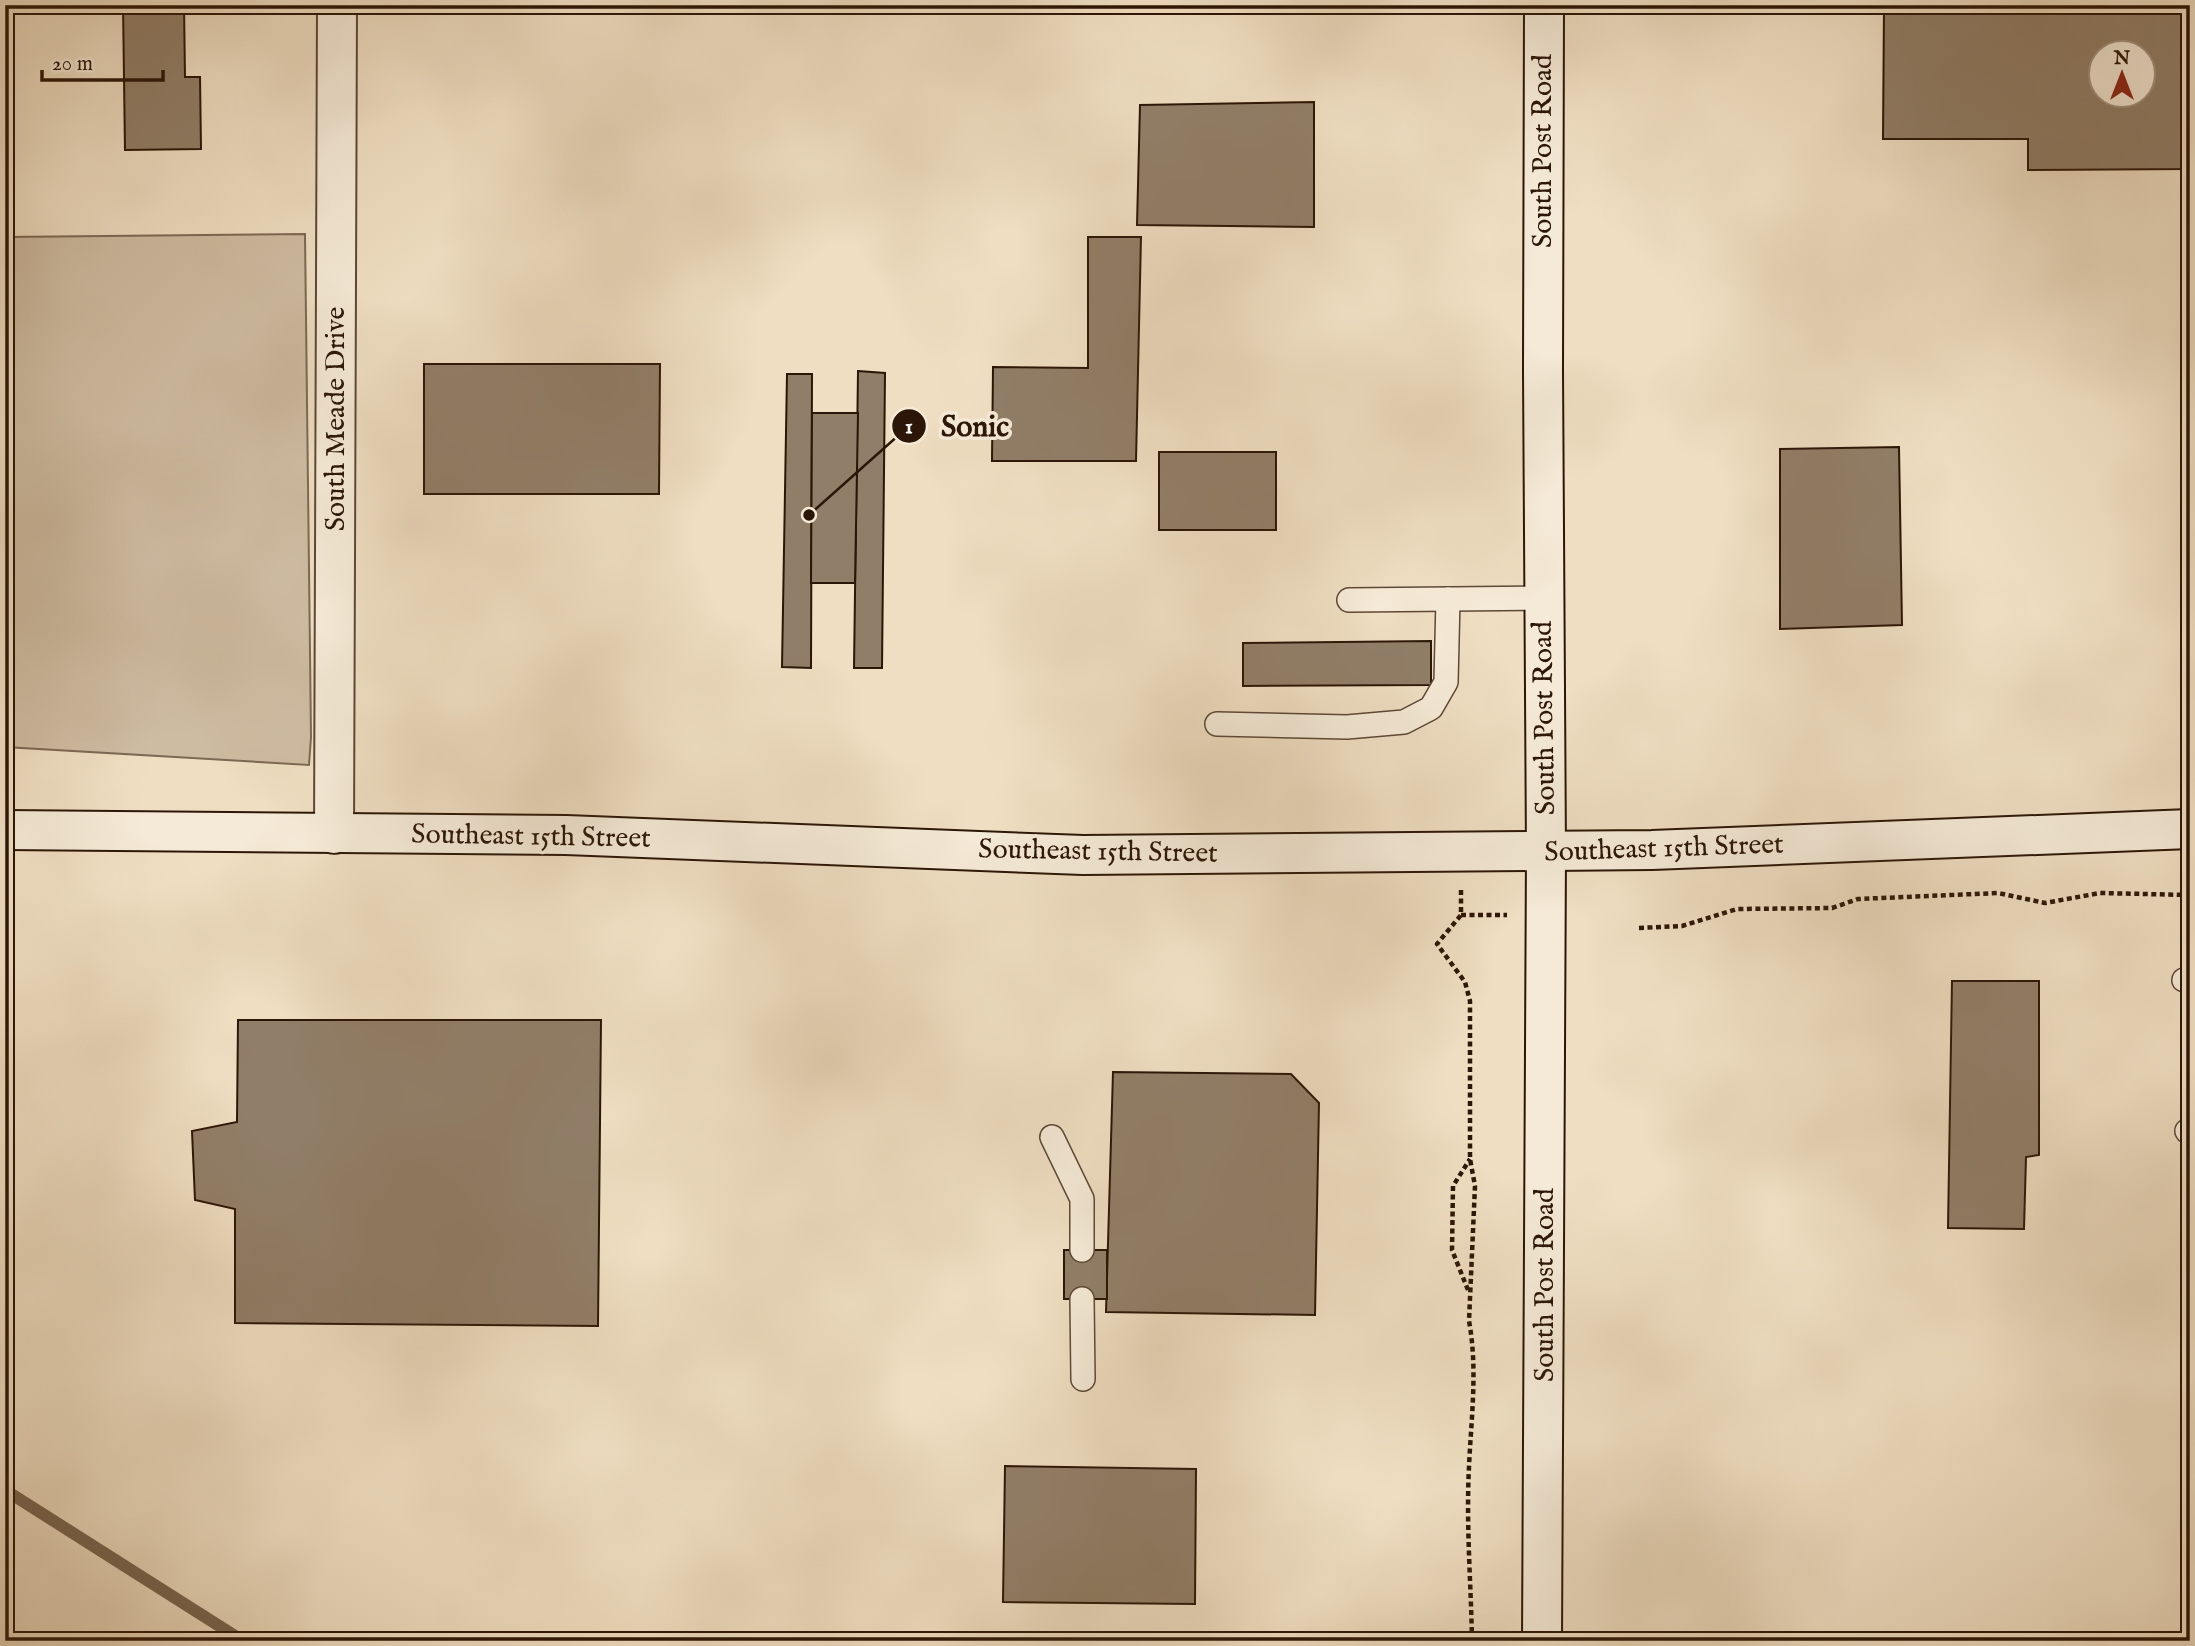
<svg xmlns="http://www.w3.org/2000/svg" width="2195" height="1646" viewBox="0 0 2195 1646" font-family="'IM FELL English',serif">
	<rect width="100%" height="100%" fill="#efdec2"/>
	<filter id="stains"><feTurbulence type="fractalNoise" baseFrequency=".00286" numOctaves="4"/><feColorMatrix values="0 0 0 0 .2 0 0 0 0 .09 0 0 0 0 .02 0 0 0 .5 -.17"/></filter>
	<radialGradient id="worn" r=".72"><stop offset=".6" stop-color="#630" stop-opacity="0"/><stop offset="1" stop-color="#630" stop-opacity=".3"/></radialGradient>
	<!-- green -->
	<path fill="#cebca2" stroke="#7d6954" stroke-width="2" d="M305,234L311,737L309,765L5,747V237Z"/>
	<g fill="none" stroke-linecap="round" stroke-linejoin="round">
		<!-- stream -->
		<path stroke="#796551" stroke-width="12" d="M5,1490L243,1641"/>
	</g>
	<!-- building -->
	<g fill="#917e68" stroke="#2c1607" stroke-width="2" fill-rule="evenodd">
		<path d="M123,5H184L185,77H200L201,149L125,150Z"/>
		<path d="M1884,5H2190V169L2028,170V139H1883ZM2100,52H2142V94H2100Z"/>
		<path d="M1314,102V227L1137,225L1140,105Z"/>
		<path d="M1088,237H1141L1136,461H992L993,367L1088,368Z"/>
		<path d="M424,364H660L659,494H424Z"/>
		<path d="M858,371L885,373L882,668H854Z"/>
		<path d="M787,374H812L811,668L782,667Z"/>
		<path d="M812,413H858L855,583H811Z"/>
		<path d="M1899,447L1902,625L1780,629V449Z"/>
		<rect x="1159" y="452" width="117" height="78"/>
		<path d="M1431,641V685L1243,686V643Z"/>
		<path d="M1952,981H2039V1155L2026,1157L2024,1229L1948,1228Z"/>
		<path d="M238,1020H601L598,1326L235,1323V1209L195,1200L192,1131L237,1122Z"/>
		<path d="M1113,1072L1291,1074L1319,1103L1315,1315L1106,1312Z"/>
		<rect x="1064" y="1250" width="43" height="49"/>
		<path d="M1005,1466L1196,1469L1195,1604L1003,1602Z"/>
	</g>
	<g fill="none" stroke-linecap="round" stroke-linejoin="round">
		<!-- lane casing -->
		<g stroke="#5d4836" stroke-width="26">
			<g id="lane">
				<path d="M1349,600L1544,598"/>
				<path d="M1217,724L1347,727L1404,722L1431,708L1446,682L1448,599"/>
				<path d="M2184,980L2190,979"/>
				<path d="M2187,1131H2190"/>
				<path d="M1052,1137L1082,1199V1250"/>
				<path d="M1082,1299L1083,1379"/>
			</g>
		</g>
		<!-- street casing -->
		<g stroke="#5d4836" stroke-width="42">
			<path id="street" d="M334,834L337,5"/>
		</g>
		<!-- secondary casing -->
		<g stroke="#2c1607" stroke-width="42">
			<g id="secondary">
				<path d="M5,830L566,835L1083,855L1652,850L2190,829"/>
				<path d="M1542,1641L1546,853L1543,371L1544,5"/>
			</g>
		</g>
		<!-- path -->
		<g stroke="#2c1607" stroke-width="4.5" stroke-dasharray="5 3.5" stroke-linecap="butt">
			<path d="M1461,890V915L1437,944L1465,982L1470,1001V1159L1475,1186L1469,1321C1478,1370 1471,1419 1469,1467C1466,1525 1471,1583 1472,1641"/>
			<path d="M1461,915H1507"/>
			<path d="M1639,928L1682,926L1737,909L1832,908L1858,899L1998,893L2045,903L2100,893L2190,895"/>
			<path d="M1468,1290L1452,1250L1453,1186L1470,1159"/>
		</g>
		<!-- lane -->
		<use href="#lane" stroke="#f5ead7" stroke-width="23"/>
		<!-- street -->
		<use href="#street" stroke="#f5ead7" stroke-width="38"/>
		<!-- secondary -->
		<use href="#secondary" stroke="#f5ead7" stroke-width="38"/>
	</g>
	<g text-anchor="middle" dominant-baseline="central" stroke-width="7" stroke-linejoin="round" paint-order="stroke">
		<!-- street labels -->
		<g font-size="28" fill="#2c1607" stroke="#f5ead7">
			<text transform="translate(1543 151) rotate(-90)">South Post Road</text>
			<text transform="translate(336 419) rotate(-90)">South Meade Drive</text>
			<text transform="translate(1545 718) rotate(-91)">South Post Road</text>
			<text transform="translate(531 837) rotate(1)">Southeast 15th Street</text>
			<text transform="translate(1664 849) rotate(-2)">Southeast 15th Street</text>
			<text transform="translate(1098 852) rotate(1)">Southeast 15th Street</text>
			<text transform="translate(1545 1285) rotate(-90)">South Post Road</text>
		</g>
	</g>
	<!-- callouts -->
	<path fill="none" stroke="#2c1607" stroke-width="2.5" d="M809 515L909 426"/>
	<g fill="#2c1607" stroke="#f5ead7" stroke-width="2.5">
		<circle cx="809" cy="515" r="7"/>
		<circle cx="909" cy="426" r="18"/>
	</g>
	<g font-size="21" text-anchor="middle" font-weight="bold" fill="#fff">
		<text x="909" y="433">1</text>
	</g>
	<g font-size="30" text-anchor="middle" font-weight="bold" fill="#2c1607" stroke="#f5ead7" stroke-width="7" stroke-linejoin="round" paint-order="stroke">
		<text x="975" y="436">Sonic</text>
	</g>
	<!-- margin -->
	<rect width="2195" height="1646" fill="none" stroke="#efdec2" stroke-width="28"/>
	<rect x="7" y="7" width="2181" height="1632" fill="none" stroke="#2c1607" stroke-width="3.5"/>
	<rect x="14" y="14" width="2167" height="1618" fill="none" stroke="#2c1607" stroke-width="2"/>
	<!-- north arrow -->
	<g transform="translate(2122 74)"><circle r="33" fill="#f5ead7" stroke="#a59584" stroke-width="2"/>
	<path d="M0-5L12 26L0 18L-12 26Z" fill="#8f2418"/>
	<text y="-10" font-size="19" font-weight="bold" text-anchor="middle" fill="#2c1607">N</text>
	</g>
	<!-- scale -->
	<path d="M42 70v10h121v-10" fill="none" stroke="#2c1607" stroke-width="3.5"/>
	<text x="52" y="70" font-size="21" fill="#2c1607" stroke="#f5ead7" stroke-width="5" paint-order="stroke">20 m</text>
	<rect width="100%" height="100%" filter="url(#stains)"/>
	<rect width="100%" height="100%" fill="url(#worn)"/>
</svg>
